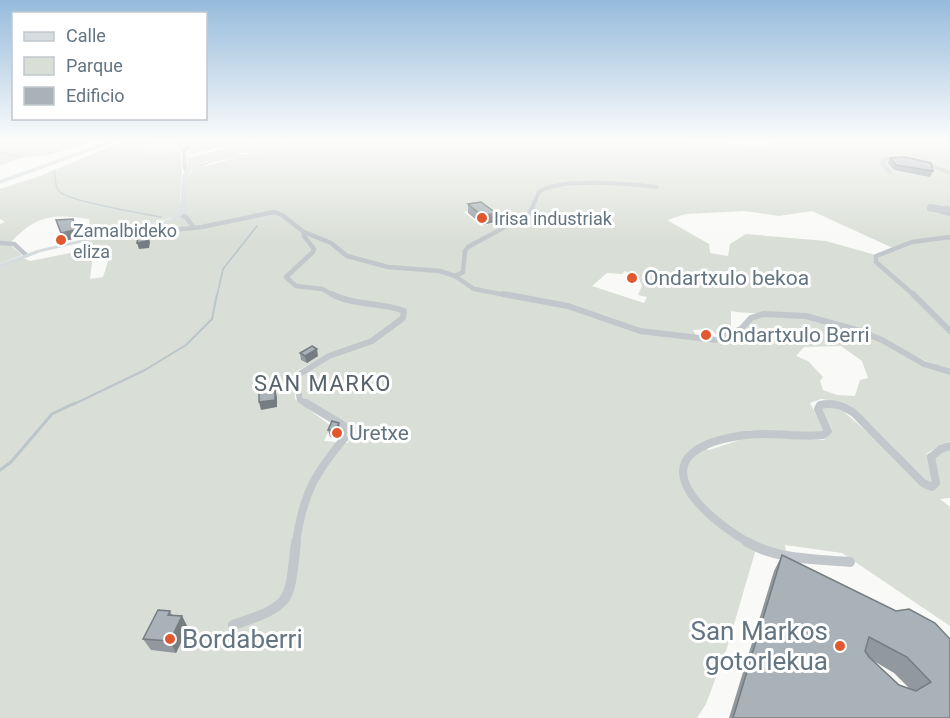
<svg xmlns="http://www.w3.org/2000/svg" width="950" height="718" viewBox="0 0 950 718" font-family="Roboto,sans-serif">
	<rect width="100%" height="100%" fill="#f9f9f7"/>
	<!-- built -->
	<path fill="#e7e8e8" d="M194,141L185,150L148,155L141,148L156,142Z"/>
	<!-- green -->
	<g fill="#d9ded6" fill-rule="evenodd">
		<path d="M0,141H98L47,155L21,158L0,166Z"/>
		<path d="M124,141H157L141,148L148,155L180,151L182,169L180,202L187,200C186,184 184,173 200,166L203,167L235,158L270,152L293,141H682L764,146L773,143L769,141H950V370C917,361 891,339 858,329C840,323 819,316 800,314C777,312 754,315 731,311V330L717,336L711,329L693,330L697,337L668,333L666,337L718,341L743,330L750,321L756,318L765,316L801,317L860,332L950,375V441L925,454L950,449V498L940,499L950,507V626L842,553L785,545L786,551L761,546L752,540L744,545L755,552L728,645L706,704L697,718H0V268L23,258L30,261L80,251L89,241L175,220L172,218L123,231L121,226L90,230L89,219C51,213 35,216 9,244L22,255L0,264V224L5,222L0,219V189L40,176ZM482,208L488,210L499,222L481,226L464,212ZM744,211L779,216L812,211L895,249L879,256L826,241L746,234L730,244L728,256L710,253L709,244L667,220L686,214ZM111,252L103,277L90,279L93,255ZM625,271L638,276L642,286L638,295L647,297L644,303L592,286L607,273L622,274ZM372,340L369,344C355,348 305,363 300,377C298,383 302,394 303,401L350,428L348,443L324,441L331,426L295,399L294,376L297,371L333,352ZM841,346L862,361L868,378L860,380L855,396L837,395L823,390L820,381L823,377L808,361L796,356L804,347ZM821,399C854,402 875,429 897,451L888,450L843,411L827,406L822,408L832,429L824,440L760,436L746,438L709,450L699,445L751,430L820,433L824,430L810,403Z"/>
		<path d="M196,141H286L261,152L241,153L235,156L206,161L188,169L187,158L224,149L221,147L187,155Z"/>
	</g>
	<g fill="none" stroke-linecap="round" stroke-linejoin="round">
		<!-- stream-far2 -->
		<g stroke="#bac6ca" stroke-width="1.5">
			<path d="M0,152L19,157"/>
			<path d="M54,171C57,178 53,186 60,192C69,201 144,214 161,217"/>
			<path d="M217,296L223,269L257,226"/>
		</g>
		<!-- stream-far1 -->
		<path stroke="#bac6ca" stroke-width="2" d="M72,405L145,370L186,345L212,319L217,294"/>
		<!-- stream -->
		<path stroke="#bac6ca" stroke-width="3" d="M0,470L11,462L52,414L75,403"/>
		<!-- street-far4 -->
		<g stroke="#c2c7cb" stroke-width="4">
			<path d="M177,141L184,151"/>
			<path d="M188,170L185,169L184,151L195,141"/>
			<path d="M890,172L882,163L886,159C910,156 929,164 950,173"/>
			<path d="M531,210L539,192C559,177 632,184 657,187"/>
			<path d="M933,210L929,209L930,206L950,209"/>
		</g>
		<!-- street-far3 -->
		<g stroke="#c2c7cb" stroke-width="4.5">
			<path d="M929,208L950,214"/>
			<path d="M946,208L950,209"/>
			<path d="M180,215L186,217L194,228"/>
			<path d="M304,232V236L314,249L313,252L286,277L296,286L322,289L335,296"/>
			<path d="M102,237L202,227L274,212L282,215L304,232L331,243L347,256L388,267L440,271L455,276L474,289L511,296"/>
			<path d="M0,243L14,244L26,255"/>
			<path d="M455,276L463,272L465,251L468,247L529,214L532,208"/>
			<path d="M915,296L876,262V256L912,242L950,237"/>
		</g>
		<!-- street-far2 -->
		<g stroke="#c2c7cb" stroke-width="6">
			<path d="M503,294L568,306L640,331L716,340L741,329L751,318L763,314L806,316L860,331L882,340L924,364L950,372"/>
			<path d="M913,294L950,331"/>
			<path d="M308,405L300,400L296,379L298,375L329,356L372,341L403,318L404,311C381,302 354,306 332,294"/>
			<path d="M821,405H837"/>
		</g>
		<!-- street-far1 -->
		<g stroke="#c2c7cb" stroke-width="8">
			<path d="M296,543C303,493 315,473 347,435L346,428L341,424L306,403"/>
			<path d="M749,543C690,508 638,450 745,435C771,431 797,438 823,435L828,431L818,409L820,405C833,402 843,406 854,413L923,483L932,487L936,483L931,457L941,449L950,446"/>
		</g>
		<!-- street -->
		<g stroke="#c2c7cb" stroke-width="10">
			<path d="M747,542C777,560 816,559 850,562"/>
			<path d="M233,625C294,605 289,602 296,542"/>
		</g>
		<!-- secondary -->
		<path fill="#d6dbde" fill-rule="evenodd" d="M285,141H291L269,153L216,161L190,171L188,176L186,212L175,221L41,252L0,268V264L37,250L171,219L180,211L182,176L186,169L215,159L266,151Z"/>
		<!-- highway -->
		<path fill="#d6dbde" fill-rule="evenodd" d="M108,141H118L0,184V180Z"/>
	</g>
	<!-- wall -->
	<g fill="#91999e" fill-rule="evenodd">
		<path d="M890,158L933,171L930,177L894,170L888,163Z"/>
		<path d="M468,204L495,222L482,225L468,213Z"/>
		<path d="M300,353L318,356L307,363L301,360Z"/>
		<path d="M339,423L340,431L337,438L330,437L328,430Z"/>
		<path d="M782,555L950,639V718H729L774,571ZM872,660L894,673L910,689L899,685Z"/>
		<path d="M170,611L172,615L182,616L188,628L176,653L151,650L143,639Z"/>
	</g>
	<!-- shaded-wall -->
	<g fill="#767d81">
		<path d="M496,213L495,222L482,225V216Z"/>
		<path d="M73,219L76,227L79,238L64,241L61,233Z"/>
		<path d="M148,236L150,242L149,248L139,249L137,243Z"/>
		<path d="M317,349L318,356L307,363L305,356Z"/>
		<path d="M275,389L277,397V407L261,410L259,402Z"/>
		<path d="M339,423L340,431L337,438L335,430Z"/>
		<path d="M182,616L188,628L176,653L170,641Z"/>
	</g>
	<!-- building -->
	<g fill="#a9b2b8" stroke="#767d81" stroke-width="1.5" fill-rule="evenodd">
		<path d="M905,157L931,163L933,171L896,165L890,158Z"/>
		<path d="M481,202L496,213L482,216L468,204Z"/>
		<path d="M73,219L75,230L61,233L56,220Z"/>
		<path d="M148,236L147,241L137,243L138,237Z"/>
		<path d="M312,346L317,349L305,356L300,353Z"/>
		<path d="M275,389V400L259,402V392Z"/>
		<path d="M332,421L339,423L335,430H328Z"/>
		<path d="M782,555L896,611L909,609L935,623L950,639V718H733ZM869,637L907,657L931,682L916,691L899,685L869,657L865,651Z"/>
		<path d="M158,610L170,611L168,615L182,616L170,641L143,639Z"/>
	</g>
	<!-- sky -->
	<linearGradient id="sky" x2="0" y2="1"><stop stop-color="#95bbdc"/><stop offset="0.58" stop-color="#fcfcfb"/><stop offset="1" stop-color="#fcfcfb" stop-opacity="0"/></linearGradient>
	<rect width="950" height="242" fill="url(#sky)"/>
	<!-- markers -->
	<g fill="#e2582e" stroke="#fff" stroke-width="2">
		<circle cx="482" cy="218" r="6"/>
		<circle cx="61" cy="240" r="6"/>
		<circle cx="632" cy="278" r="6"/>
		<circle cx="706" cy="335" r="6"/>
		<circle cx="337" cy="433" r="6"/>
		<circle cx="170" cy="639" r="6"/>
		<circle cx="840" cy="646" r="6"/>
	</g>
	<g text-anchor="middle" dominant-baseline="central" stroke-width="6" stroke-linejoin="round" paint-order="stroke">
		<!-- far-poi labels -->
		<g font-size="18" fill="#647582" stroke="#fff" text-anchor="start">
			<text x="494" y="218">Irisa industriak</text>
			<text x="73" y="230">Zamalbideko<tspan x="73" dy="21">eliza</tspan></text>
		</g>
		<!-- poi labels -->
		<g font-size="21" fill="#647582" stroke="#fff" text-anchor="start">
			<text x="644" y="278">Ondartxulo bekoa</text>
			<text x="718" y="335">Ondartxulo Berri</text>
			<text x="349" y="433">Uretxe</text>
		</g>
		<!-- neighbourhood labels -->
		<g font-size="22" letter-spacing="1.5" fill="#56636d" stroke="#fff">
			<text x="323" y="383">SAN MARKO</text>
		</g>
		<!-- near-poi labels -->
		<g font-size="26" fill="#647582" stroke="#fff" text-anchor="end">
			<text x="828" y="631">San Markos<tspan x="828" dy="30">gotorlekua</tspan></text>
			<text x="182" y="639" text-anchor="start">Bordaberri</text>
		</g>
	</g>
	<!-- legend -->
	<rect x="12" y="12" width="195" height="108" fill="#ffffff" stroke="#c1c8cd" stroke-width="1.5"/>
	<rect x="24" y="32" width="30" height="9" fill="#d6dbde" stroke="#c1c8cd" stroke-width="1.5"/>
	<text x="66" y="42" font-size="18" fill="#647582">Calle</text>
	<rect x="24" y="57" width="30" height="18" fill="#d9ded6" stroke="#c1c8cd" stroke-width="1.5"/>
	<text x="66" y="72" font-size="18" fill="#647582">Parque</text>
	<rect x="24" y="87" width="30" height="18" fill="#a9b2b8" stroke="#c1c8cd" stroke-width="1.5"/>
	<text x="66" y="102" font-size="18" fill="#647582">Edificio</text>
</svg>
